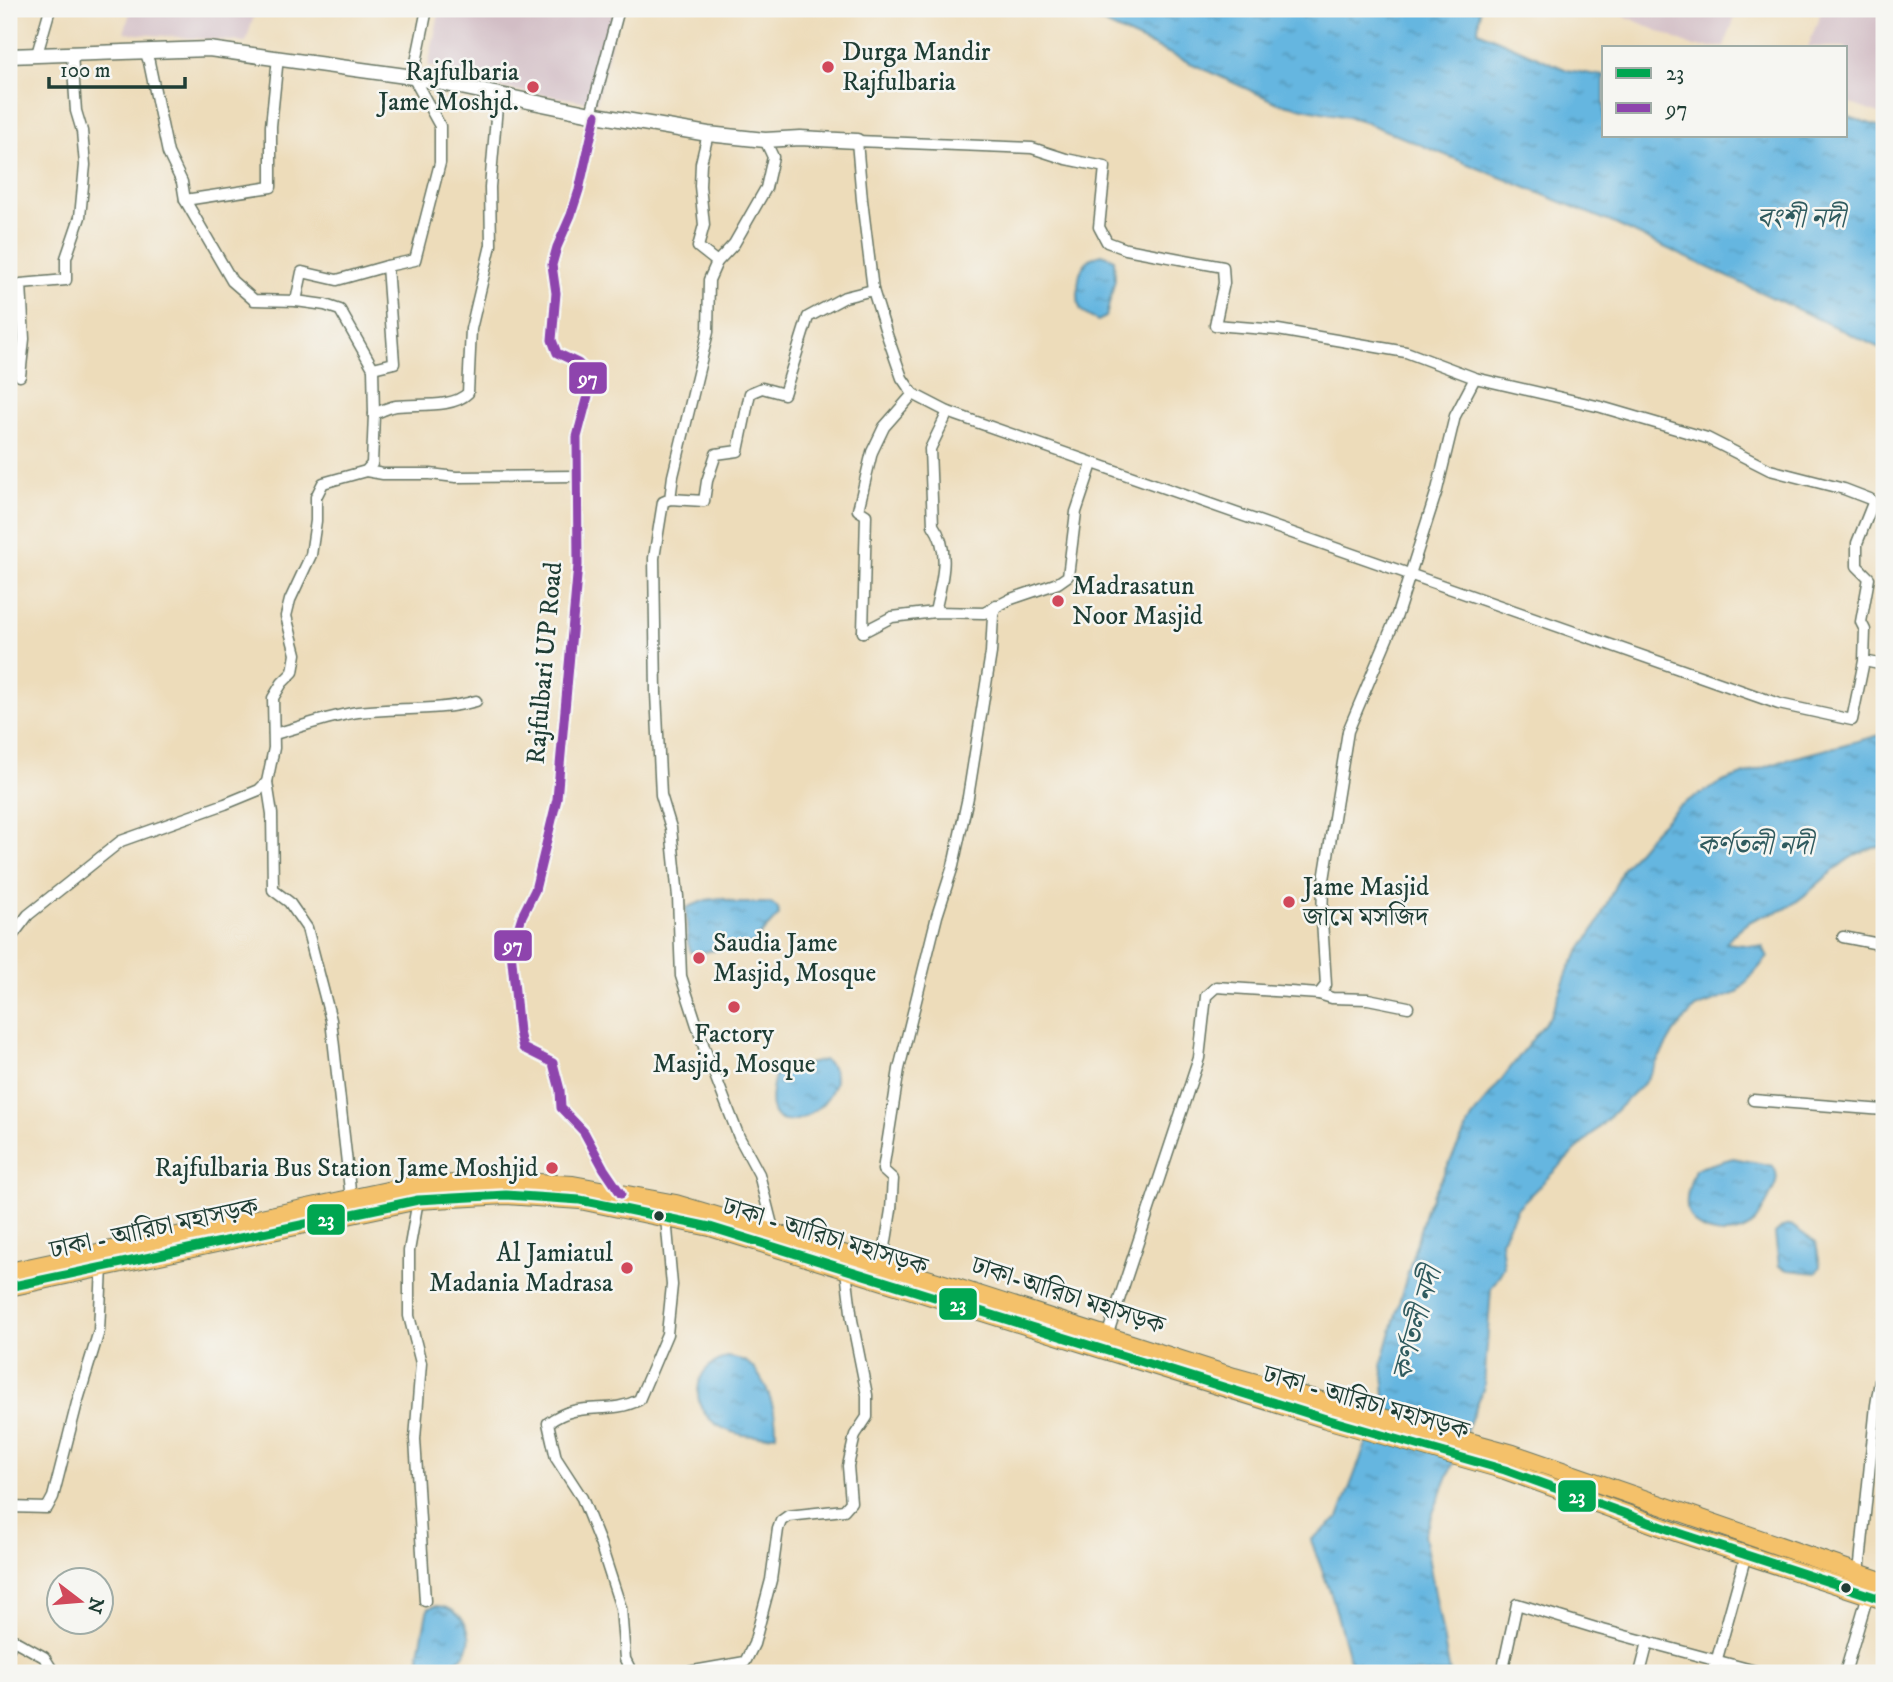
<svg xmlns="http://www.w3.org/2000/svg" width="1893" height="1682" viewBox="0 0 1893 1682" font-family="'IM FELL DW Pica','Noto Serif Bengali',serif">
	<defs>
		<pattern id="water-ripples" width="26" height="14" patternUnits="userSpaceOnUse" patternTransform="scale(1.75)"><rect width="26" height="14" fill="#65b6e0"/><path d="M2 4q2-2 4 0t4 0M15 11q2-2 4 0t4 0" fill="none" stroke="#5395b6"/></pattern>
	</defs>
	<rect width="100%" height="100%" fill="#f6f6f2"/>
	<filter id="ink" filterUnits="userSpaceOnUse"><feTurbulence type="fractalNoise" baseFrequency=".0143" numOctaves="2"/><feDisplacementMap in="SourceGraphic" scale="14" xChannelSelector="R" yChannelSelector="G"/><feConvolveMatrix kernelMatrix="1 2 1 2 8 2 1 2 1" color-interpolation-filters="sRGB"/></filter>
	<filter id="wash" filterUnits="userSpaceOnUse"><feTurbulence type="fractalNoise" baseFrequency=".00686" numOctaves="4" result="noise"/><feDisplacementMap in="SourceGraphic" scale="28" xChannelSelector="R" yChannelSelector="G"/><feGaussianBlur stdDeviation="1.57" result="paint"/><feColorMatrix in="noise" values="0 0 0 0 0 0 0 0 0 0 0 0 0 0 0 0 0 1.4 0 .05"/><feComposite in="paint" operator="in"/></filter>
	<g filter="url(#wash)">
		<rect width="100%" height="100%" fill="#eddcba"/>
		<!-- industrial -->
		<g fill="#d2bdc5">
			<path d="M131,9H256L246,42L124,33Z"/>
			<path d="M440,9H620L596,103L473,84L474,76L428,66Z"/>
			<path d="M1609,9H1738L1724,47H1694Z"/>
			<path d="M1822,9H1884V116L1846,102V47H1808Z"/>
		</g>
		<!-- water -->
		<g fill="url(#water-ripples)" stroke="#427a8a" stroke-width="2">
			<path d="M1072,9H1480L1478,31L1567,70L1604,76V135H1846V116L1884,128V350L1613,223L1357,119L1278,103Z"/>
			<path d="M1102,254L1114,259L1115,279L1106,317L1098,321C1092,318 1083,315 1080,308C1078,304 1078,296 1078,292C1078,273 1082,258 1102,254Z"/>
			<path d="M1884,734V846C1842,850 1820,890 1785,909C1779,912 1771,913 1765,915C1749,920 1736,930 1726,943L1763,947L1768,957L1737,993L1695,1008L1674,1032L1646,1081L1518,1207L1501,1241L1504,1267L1491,1289L1484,1387L1424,1535L1450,1673H1353L1333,1600L1311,1540L1338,1518L1385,1394L1382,1363L1426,1209L1472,1118L1551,1015L1569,968L1597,925L1623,868L1654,831L1678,807L1694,797L1725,781L1789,759Z"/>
			<path d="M721,898L736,903H771L778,908L779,915L752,944L698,953L691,952L688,943L686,908L706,900Z"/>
			<path d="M824,1060C871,1090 749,1172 775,1076L786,1070Z"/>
			<path d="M1733,1158L1773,1166C1780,1176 1776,1185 1770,1196C1766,1204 1760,1217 1753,1224C1736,1240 1696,1237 1688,1212C1684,1198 1690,1183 1695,1169Z"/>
			<path d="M1791,1225L1816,1243L1820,1266L1816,1273L1788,1270L1779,1266L1775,1234L1783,1227Z"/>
			<path d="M727,1357C734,1358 743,1359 748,1363C766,1378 777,1411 776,1434C746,1442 697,1428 698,1391C699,1371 710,1364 727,1357Z"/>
			<path d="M435,1606C447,1606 456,1611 463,1620C484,1651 450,1674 421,1661L419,1653L427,1612L429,1608Z"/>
		</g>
	</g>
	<g filter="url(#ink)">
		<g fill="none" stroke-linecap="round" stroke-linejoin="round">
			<!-- minor casing -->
			<g stroke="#677563" stroke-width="13">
				<g id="minor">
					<path d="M37,54L50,9"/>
					<path d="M591,114L619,9"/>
					<path d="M596,115L579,190L571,215L557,247L552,265L556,293L552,340L557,353L578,363L588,373L589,392L577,437L578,565L557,799L535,890L522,916L511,951L519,1032L523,1048L553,1063L560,1090L561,1108L584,1132L604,1169L621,1194"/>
					<path d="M708,134L701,163L700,186L704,225L698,247L717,262"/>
					<path d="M185,200L271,187V126L278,57"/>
					<path d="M387,266L415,260L440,163V126L413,77L427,9"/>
					<path d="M296,301L302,272L337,280L387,266L394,363L373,368"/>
					<path d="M20,376L24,339L21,284L66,280V258L80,217L85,165L82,131L76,111L72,54"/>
					<path d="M374,414C381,411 389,407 396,406C417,403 452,409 468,393L471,329L491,245L490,187L498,95"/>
					<path d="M366,471L383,474H430L456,477L576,476"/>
					<path d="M670,499L673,476L708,332L709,280L717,262L734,244L766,188L773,157L765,140"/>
					<path d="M935,612C941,583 952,552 933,525L930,449L948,412"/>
					<path d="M863,632L892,617L935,612L984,613L1011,599L1058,583L1068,576L1076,512L1092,464"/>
					<path d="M863,632L866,515L858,510L872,452L884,427L913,394"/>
					<path d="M1864,661L1852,720L1779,704L948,412L913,394L902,378L886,332L873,290L862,200L857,141L1032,148L1066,159L1105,167L1099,227L1107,242L1126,249L1223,267L1224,283L1215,325L1278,330L1406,352L1475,378L1601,407L1707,438L1770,470L1844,489L1870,499L1873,503L1857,543V566L1869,578L1861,622L1865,630L1864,661L1884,665"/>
					<path d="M274,734C301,727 330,716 358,712C398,707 437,712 476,701"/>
					<path d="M267,782L272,814L273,890L289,902L307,928L331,1020L351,1199"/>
					<path d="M1843,937L1884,945"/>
					<path d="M9,940L28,915L121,841L225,804L259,790L267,782L274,748L273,698L282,683L293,672L296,654L286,616L290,600L311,555L316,521V497L323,483L366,471L372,464L374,414L373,368L340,310L325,305L296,301L254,300L232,281L185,200L182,182L168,153L149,62L145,51"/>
					<path d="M1319,994L1332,998L1368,999L1408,1007"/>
					<path d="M1753,1100L1884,1110"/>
					<path d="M418,1200L409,1251V1316L421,1363L415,1439L425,1601"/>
					<path d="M774,1233L759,1174L739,1137L704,1047L681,976L678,897L671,828L661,795L656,693L654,558L663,502L670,499L704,501L707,481L716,454L738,451L750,393L762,388L784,394L808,317L845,297L873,290"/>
					<path d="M882,1266L891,1210L893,1179L883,1170L899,1069L937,916L953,866L968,797L991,653L993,615L996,605"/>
					<path d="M1107,1336L1199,1058L1206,996L1216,987L1319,994L1326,985L1322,920L1323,886L1348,731L1397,615L1437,490L1455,416L1475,378"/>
					<path d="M9,1507L47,1508L53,1497L77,1403L99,1331L102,1267"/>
					<path d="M1859,1573L1876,1405L1884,1356"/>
					<path d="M9,1649L13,1639L17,1642L44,1657L54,1673"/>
					<path d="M632,1673L625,1659L621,1608L600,1543L582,1498L556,1458L548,1423C580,1399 607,1416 639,1400L667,1334L672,1285L666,1218"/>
					<path d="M682,1673L745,1662L754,1644L771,1580L778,1529L781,1521L788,1516L844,1510L851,1502L848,1466L855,1435L867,1417V1395L852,1320L846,1271"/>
					<path d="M1502,1673L1517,1604L1599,1629L1763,1673"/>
					<path d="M1640,1673L1648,1642"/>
					<path d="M1713,1673L1747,1551"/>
					<path d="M1845,1673L1869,1591"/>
				</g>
			</g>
			<!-- tertiary casing -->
			<g stroke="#677563" stroke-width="17">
				<path id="tertiary" d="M9,56L209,49L413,77L596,115L708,134L765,140L800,138L857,141"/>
			</g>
			<!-- trunk casing -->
			<g stroke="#677563" stroke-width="20">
				<g id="trunk">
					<path d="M9,1272L406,1187L504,1181L573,1185L676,1204L954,1287L1234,1377L1513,1454L1884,1582"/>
					<path d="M9,1287L418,1200L506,1195L580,1200L710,1227L1326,1419L1505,1470L1679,1533L1884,1600"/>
				</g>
			</g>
			<!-- minor -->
			<use href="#minor" stroke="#fff" stroke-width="10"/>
			<!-- tertiary -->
			<use href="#tertiary" stroke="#fff" stroke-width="14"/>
			<!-- trunk -->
			<use href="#trunk" stroke="#f4c16b" stroke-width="18"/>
			<!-- bus-1 casing -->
			<g stroke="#f6f6f2" stroke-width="14">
				<path id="bus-1" d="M9,1287L418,1200L506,1195L580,1200L710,1227L1326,1419L1505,1470L1679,1533L1884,1600"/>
			</g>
			<!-- bus-2 casing -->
			<g stroke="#f6f6f2" stroke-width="14">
				<path id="bus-2" d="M596,115L579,190L571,215L557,247L552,265L556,293L552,340L557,353L578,363L588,373L589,392L577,437L578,565L557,799L535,890L522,916L511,951L519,1032L523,1048L553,1063L560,1090L561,1108L584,1132L604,1169L621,1194"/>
			</g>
			<!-- bus-1 -->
			<use href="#bus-1" stroke="#00a651" stroke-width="9"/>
			<!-- bus-2 -->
			<use href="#bus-2" stroke="#8e44ad" stroke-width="9"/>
		</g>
	</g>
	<!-- markers -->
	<g fill="#d1495b" stroke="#f6f6f2" stroke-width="2.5">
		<circle cx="828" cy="67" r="7"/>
		<circle cx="533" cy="87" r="7"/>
		<circle cx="1058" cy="601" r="7"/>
		<circle cx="1289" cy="902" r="7"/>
		<circle cx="699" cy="958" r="7"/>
		<circle cx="734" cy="1007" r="7"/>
		<circle cx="552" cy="1168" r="7"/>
		<circle cx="627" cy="1268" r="7"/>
	</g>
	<g fill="#1f3d34" stroke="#f6f6f2" stroke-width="2.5">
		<circle cx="659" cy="1216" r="6"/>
		<circle cx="1846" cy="1588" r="6"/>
	</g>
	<g text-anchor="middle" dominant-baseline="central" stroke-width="5" stroke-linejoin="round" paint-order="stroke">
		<!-- poi labels -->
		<g font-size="26" fill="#1f3d34" stroke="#f6f6f2" text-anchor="start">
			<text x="842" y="52">Durga Mandir<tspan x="842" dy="30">Rajfulbaria</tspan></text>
			<text x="519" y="72" text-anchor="end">Rajfulbaria<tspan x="519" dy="30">Jame Moshjd.</tspan></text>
			<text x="1072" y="586">Madrasatun<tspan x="1072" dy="30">Noor Masjid</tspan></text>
			<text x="1303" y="887">Jame Masjid<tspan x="1303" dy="30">জামে মসজিদ</tspan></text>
			<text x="713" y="943">Saudia Jame<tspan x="713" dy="30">Masjid, Mosque</tspan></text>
			<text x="734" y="1034" text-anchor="middle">Factory<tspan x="734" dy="30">Masjid, Mosque</tspan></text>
			<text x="538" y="1168" text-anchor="end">Rajfulbaria Bus Station Jame Moshjid</text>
			<text x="613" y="1253" text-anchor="end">Al Jamiatul<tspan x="613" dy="30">Madania Madrasa</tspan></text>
		</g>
		<!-- street labels -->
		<g font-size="26" fill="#1f3d34" stroke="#f6f6f2">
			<text transform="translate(545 663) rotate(-85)">Rajfulbari UP Road</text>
			<text transform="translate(154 1229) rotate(-12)">ঢাকা - আরিচা মহাসড়ক</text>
			<text transform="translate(825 1237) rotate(17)">ঢাকা - আরিচা মহাসড়ক</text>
			<text transform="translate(1068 1296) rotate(18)">ঢাকা-আরিচা মহাসড়ক</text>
			<text transform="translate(1366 1403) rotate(16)">ঢাকা - আরিচা মহাসড়ক</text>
		</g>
		<!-- water labels -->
		<g font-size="28" font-style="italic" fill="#305b5f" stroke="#f6f6f2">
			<text x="1801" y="218">বংশী নদী</text>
			<text x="1755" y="845">কর্ণতলী নদী</text>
			<text transform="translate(1417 1324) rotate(-74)">কর্ণতলী নদী</text>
		</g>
	</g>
	<g stroke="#f6f6f2" stroke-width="2.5">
		<rect x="568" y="361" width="40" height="34" rx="7" fill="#8e44ad"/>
		<rect x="493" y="929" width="40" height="33" rx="7" fill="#8e44ad"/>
		<rect x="306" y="1203" width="40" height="33" rx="7" fill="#00a651"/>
		<rect x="938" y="1287" width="40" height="34" rx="7" fill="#00a651"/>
		<rect x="1557" y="1479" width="40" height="34" rx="7" fill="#00a651"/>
	</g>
	<g font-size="19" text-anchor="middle" font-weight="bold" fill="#fff">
		<text x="588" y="385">97</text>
		<text x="513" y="952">97</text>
		<text x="326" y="1226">23</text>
		<text x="958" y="1311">23</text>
		<text x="1577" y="1503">23</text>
	</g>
	<!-- margin -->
	<rect width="1893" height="1682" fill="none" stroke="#f6f6f2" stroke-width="35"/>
	<!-- legend -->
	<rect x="1602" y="46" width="245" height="91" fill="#f6f6f2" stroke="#a0aca6" stroke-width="2"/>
	<rect x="1616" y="68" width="35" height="10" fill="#00a651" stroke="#a0aca6" stroke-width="2"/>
	<text x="1666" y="80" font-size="21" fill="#1f3d34">23</text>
	<rect x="1616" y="103" width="35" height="10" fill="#8e44ad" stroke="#a0aca6" stroke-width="2"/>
	<text x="1666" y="116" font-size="21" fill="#1f3d34">97</text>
	<!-- north arrow -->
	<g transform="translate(80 1601) rotate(106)"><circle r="33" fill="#f6f6f2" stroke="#a0aca6" stroke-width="2"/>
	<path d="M0-5L12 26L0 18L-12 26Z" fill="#d1495b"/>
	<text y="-10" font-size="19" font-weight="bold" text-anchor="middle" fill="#1f3d34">N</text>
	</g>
	<!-- scale -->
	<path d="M49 77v10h136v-10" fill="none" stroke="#1f3d34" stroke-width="3.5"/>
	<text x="60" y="77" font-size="21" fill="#1f3d34" stroke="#f6f6f2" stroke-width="5" paint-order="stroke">100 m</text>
</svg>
